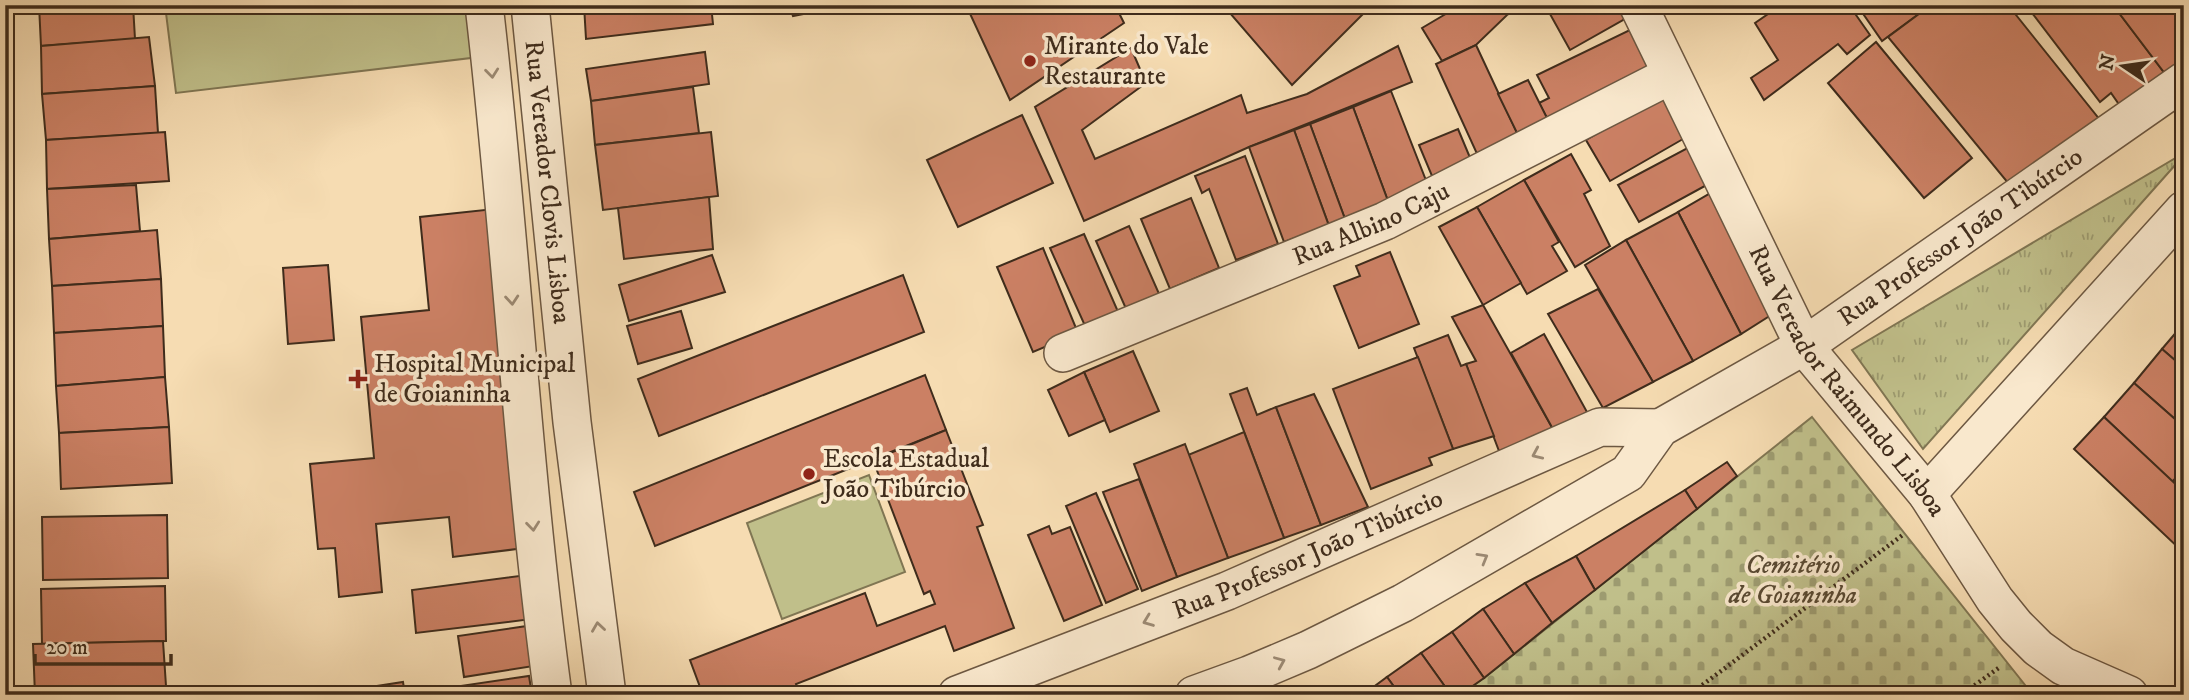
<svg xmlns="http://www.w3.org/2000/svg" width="2189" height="700" viewBox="0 0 2189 700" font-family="'IM FELL DW Pica',serif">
	<defs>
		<pattern id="cemetery-stones" width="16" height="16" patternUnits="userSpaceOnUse" patternTransform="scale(1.75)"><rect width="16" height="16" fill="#c0bf8a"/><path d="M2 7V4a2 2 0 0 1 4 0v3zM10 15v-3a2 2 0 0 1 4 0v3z" fill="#9d9b70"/></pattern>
		<pattern id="park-tufts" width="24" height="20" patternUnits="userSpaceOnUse" patternTransform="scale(1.75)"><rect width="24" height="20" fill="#c0bf8a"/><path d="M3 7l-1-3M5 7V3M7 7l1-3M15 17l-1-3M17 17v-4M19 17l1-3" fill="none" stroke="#9d9b70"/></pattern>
	</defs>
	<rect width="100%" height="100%" fill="#f6dcb2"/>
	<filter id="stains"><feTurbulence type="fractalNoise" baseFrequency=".00286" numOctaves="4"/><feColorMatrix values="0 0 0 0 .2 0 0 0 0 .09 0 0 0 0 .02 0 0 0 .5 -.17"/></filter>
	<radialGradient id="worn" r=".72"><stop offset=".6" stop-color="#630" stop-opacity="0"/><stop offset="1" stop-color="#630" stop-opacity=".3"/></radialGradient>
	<!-- grass -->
	<g fill="#c0bf8a" stroke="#807653" stroke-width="2">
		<path d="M165,5H474L479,57L176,93Z"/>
		<path d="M869,475L905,572L782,619L747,523Z"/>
	</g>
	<!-- cemetery -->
	<path fill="url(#cemetery-stones)" stroke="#807653" stroke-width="2" d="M1812,417L2033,695H1460L1484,678Z"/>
	<!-- park -->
	<path fill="url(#park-tufts)" stroke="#807653" stroke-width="2" d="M2184,153V155L1923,449L1852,350Z"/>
	<!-- building -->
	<g fill="#cb8064" stroke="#3f2c1c" stroke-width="2">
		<path d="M39,5H133L135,39L41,46Z"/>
		<path d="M584,5H711L713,24L586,39Z"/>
		<path d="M789,5H834V8L793,16Z"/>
		<path d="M966,5H1115L1124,23L1010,100Z"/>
		<path d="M1223,5H1372L1292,85Z"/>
		<path d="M1461,5H1525L1507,15L1476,45L1442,61L1422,28Z"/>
		<path d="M1545,5H1624L1630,16L1570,50Z"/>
		<path d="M1781,5H1849L1870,35L1847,54L1838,44L1764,100L1751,78L1778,60L1755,23Z"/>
		<path d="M1857,5H1931L1882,41Z"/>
		<path d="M1931,5H2008L2108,130L2013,189L1888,37Z"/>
		<path d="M2026,5H2113L2169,79L2125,113L2111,93L2100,102Z"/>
		<path d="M2113,5H2168L2184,24V67L2169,79Z"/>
		<path d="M2168,5H2184V24Z"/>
		<path d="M1636,27L1657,69L1549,122L1539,103L1549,98L1537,75Z"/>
		<path d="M149,37L155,86L42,94L41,46Z"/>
		<path d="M1876,42L1972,158L1924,198L1828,83Z"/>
		<path d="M1476,45L1519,137L1478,156L1436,64Z"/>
		<path d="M1398,46L1412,82L1249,147L1084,221L1035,107L1131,48L1146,83L1082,130L1095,159L1241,95L1247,113L1307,94Z"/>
		<path d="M705,52L709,84L591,101L586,69Z"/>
		<path d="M1528,80L1549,122L1519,137L1498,94Z"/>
		<path d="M155,86L158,133L46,140L42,94Z"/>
		<path d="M693,87L699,133L595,145L591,101Z"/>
		<path d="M1391,91L1427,183L1388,201L1353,107Z"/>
		<path d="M1667,94L1690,135L1610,181L1586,140Z"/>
		<path d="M1353,107L1388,201L1345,219L1310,124Z"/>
		<path d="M1022,115L1053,183L958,227L927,160Z"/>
		<path d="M1310,124L1345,219L1329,226L1294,130Z"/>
		<path d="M1458,129L1471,160L1432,176L1419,145Z"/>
		<path d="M1294,130L1329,226L1284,242L1249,147Z"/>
		<path d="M165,132L169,181L47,189L46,140Z"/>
		<path d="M711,132L718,196L603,210L595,145Z"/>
		<path d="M1695,144L1714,181L1639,222L1618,185Z"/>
		<path d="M1571,154L1591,190L1584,194L1610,246L1575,267L1524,180Z"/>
		<path d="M1245,156L1278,244L1236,260L1209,189L1202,193L1195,176Z"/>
		<path d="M1524,180L1559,242L1552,246L1567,271L1527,294L1477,207Z"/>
		<path d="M136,185L140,231L49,239L47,189Z"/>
		<path d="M1721,187L1779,310L1741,334L1678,212Z"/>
		<path d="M709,197L713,249L624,259L618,208Z"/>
		<path d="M1191,198L1219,268L1170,289L1141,219Z"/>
		<path d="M1477,207L1521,283L1483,305L1439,227Z"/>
		<path d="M494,209L525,548L453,557L449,517L376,524L382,592L339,597L335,548L318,549L310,464L374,458L361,317L429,310L420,217Z"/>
		<path d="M1678,212L1741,334L1693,361L1626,240Z"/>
		<path d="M1129,226L1160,296L1127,311L1096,241Z"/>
		<path d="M157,230L161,279L52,286L49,239Z"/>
		<path d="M1084,234L1119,314L1086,328L1050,248Z"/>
		<path d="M1626,240L1693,361L1653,382L1585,265Z"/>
		<path d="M1043,248L1078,333L1033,352L997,267Z"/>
		<path d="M1390,252L1419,324L1359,348L1334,286L1360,276L1356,266Z"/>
		<path d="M712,255L725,292L629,321L619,285Z"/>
		<path d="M328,265L334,340L288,344L283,268Z"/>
		<path d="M903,275L924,332L659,436L638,379Z"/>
		<path d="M161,279L163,326L54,333L52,286Z"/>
		<path d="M1598,289L1653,382L1603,408L1548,314Z"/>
		<path d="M1483,305L1554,431L1499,451L1466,364L1476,361L1452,317Z"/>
		<path d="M681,311L692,348L638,364L627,326Z"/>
		<path d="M2184,323V368L2162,349Z"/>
		<path d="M163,326L165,377L56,386L54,333Z"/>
		<path d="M1544,334L1587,412L1554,431L1511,353Z"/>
		<path d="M1448,335L1461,366L1466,364L1494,436L1453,449L1414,348Z"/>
		<path d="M2162,349L2184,368V427L2134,383Z"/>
		<path d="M1133,351L1159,411L1110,432L1084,372Z"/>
		<path d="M1418,357L1453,449L1429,458L1432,465L1371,489L1333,389Z"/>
		<path d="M1084,372L1105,420L1069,436L1048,390Z"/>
		<path d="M925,375L946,430L655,546L634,492Z"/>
		<path d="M165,377L169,427L59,433L56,386Z"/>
		<path d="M2134,383L2184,427V469L2172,482L2104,417Z"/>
		<path d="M1247,388L1257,415L1276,407L1321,525L1284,538L1230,394Z"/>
		<path d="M1314,394L1368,507L1321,525L1276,407Z"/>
		<path d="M2104,417L2184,492V553L2074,449Z"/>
		<path d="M169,427L172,483L61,489L59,433Z"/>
		<path d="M946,430L983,525L977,527L1014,628L954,651L945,626L796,684L800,695H703L690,660L865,593L877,626L935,604L930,591L924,594L873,460Z"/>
		<path d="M1244,432L1284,538L1228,558L1188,455Z"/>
		<path d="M1185,444L1228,558L1177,577L1134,464Z"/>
		<path d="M1727,462L1737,476L1697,509L1685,490Z"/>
		<path d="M1139,479L1177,577L1142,591L1103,492Z"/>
		<path d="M1685,490L1697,509L1595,590L1576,556Z"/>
		<path d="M1096,493L1138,589L1106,603L1066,506Z"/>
		<path d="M167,515L168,578L43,580L42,517Z"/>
		<path d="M1049,526L1052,534L1070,527L1102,605L1064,621L1028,535Z"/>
		<path d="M1576,556L1595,590L1552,623L1525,583Z"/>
		<path d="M527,575L532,619L416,633L412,590Z"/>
		<path d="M1525,583L1552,623L1514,654L1483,609Z"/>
		<path d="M165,586L166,641L42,644L41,589Z"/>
		<path d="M1483,609L1514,654L1484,678L1452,632Z"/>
		<path d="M534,625L540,665L464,677L458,636Z"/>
		<path d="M1452,632L1484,678L1460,695H1451L1421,653Z"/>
		<path d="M163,641L166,686L68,695H35L33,644Z"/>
		<path d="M1421,653L1451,695H1400L1387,677Z"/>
		<path d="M529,676L532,695H441L440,689Z"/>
		<path d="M1387,677L1400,695H1370L1368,691Z"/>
		<path d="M403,682L405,695H344V691Z"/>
	</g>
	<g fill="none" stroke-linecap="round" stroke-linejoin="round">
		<!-- street casing -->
		<g stroke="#6d5842" stroke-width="40">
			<g id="street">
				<path d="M484,5C511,235 522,466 553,695"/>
				<path id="s1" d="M530,5L572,422L607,695"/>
				<path id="s2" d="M1638,5L1804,346L1927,494L1995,600L2016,626L2038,648L2063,666L2129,695"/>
				<path id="s3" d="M1063,353L1385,221L1671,75"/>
				<path d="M1927,494L2184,210"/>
				<path id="s4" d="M957,695L1227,591L1600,427L1660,428"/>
				<path id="s5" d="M1194,695L1249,675L1308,650L1403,603L1628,473L1660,428L1804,346L2184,81"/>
			</g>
		</g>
		<!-- path -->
		<g stroke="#3f2c1c" stroke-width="4.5" stroke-dasharray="2 3.5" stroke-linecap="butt">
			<path d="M1689,695L1904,534"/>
			<path d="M1961,695L2000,667"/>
		</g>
		<!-- street -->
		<use href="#street" stroke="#f9e8cd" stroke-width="37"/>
	</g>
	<!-- one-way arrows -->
	<defs><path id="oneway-chevron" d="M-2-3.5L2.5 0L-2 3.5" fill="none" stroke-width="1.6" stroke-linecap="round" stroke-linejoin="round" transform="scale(1.75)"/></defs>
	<g stroke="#9c8a74">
		<use href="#oneway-chevron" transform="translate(492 73) rotate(84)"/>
		<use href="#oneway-chevron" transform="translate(512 300) rotate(85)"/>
		<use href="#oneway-chevron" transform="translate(1537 454) rotate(156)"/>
		<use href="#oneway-chevron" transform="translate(533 526) rotate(84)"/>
		<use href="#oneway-chevron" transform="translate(1483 558) rotate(-30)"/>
		<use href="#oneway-chevron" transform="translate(1148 621) rotate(159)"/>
		<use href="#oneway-chevron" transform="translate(598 627) rotate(-98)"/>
		<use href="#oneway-chevron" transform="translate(1280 662) rotate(-23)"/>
	</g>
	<!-- markers -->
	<g fill="#8f2418" stroke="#f9e8cd" stroke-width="2.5">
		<circle cx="1030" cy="61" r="7"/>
		<path d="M354.5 368.5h7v7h7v7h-7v7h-7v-7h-7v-7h7z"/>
		<circle cx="809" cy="474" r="7"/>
	</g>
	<g text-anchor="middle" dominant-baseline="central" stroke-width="7" stroke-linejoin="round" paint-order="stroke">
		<!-- poi labels -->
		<g font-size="26" fill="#3f2c1c" stroke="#f9e8cd" text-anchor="start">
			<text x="1044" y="46">Mirante do Vale<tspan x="1044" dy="30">Restaurante</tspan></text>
			<text x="374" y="364">Hospital Municipal<tspan x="374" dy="30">de Goianinha</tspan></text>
			<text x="823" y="459">Escola Estadual<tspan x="823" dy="30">João Tibúrcio</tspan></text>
		</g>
		<!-- street labels -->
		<g font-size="26" fill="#3f2c1c" stroke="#f9e8cd">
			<text stroke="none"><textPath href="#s1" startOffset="178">Rua Vereador Clovis Lisboa</textPath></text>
			<text stroke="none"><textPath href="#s3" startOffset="334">Rua Albino Caju</textPath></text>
			<text stroke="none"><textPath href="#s5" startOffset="900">Rua Professor João Tibúrcio</textPath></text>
			<text stroke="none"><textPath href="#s2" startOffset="432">Rua Vereador Raimundo Lisboa</textPath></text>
			<text stroke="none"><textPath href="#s4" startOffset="378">Rua Professor João Tibúrcio</textPath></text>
		</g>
		<!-- park labels -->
		<g font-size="26" font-style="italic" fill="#594932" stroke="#f9e8cd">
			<text x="1793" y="565">Cemitério<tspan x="1793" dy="30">de Goianinha</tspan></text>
		</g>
	</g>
	<!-- margin -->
	<rect width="2189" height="700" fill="none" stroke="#f6dcb2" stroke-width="28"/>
	<rect x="7" y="7" width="2175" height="686" fill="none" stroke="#3f2c1c" stroke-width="3.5"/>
	<rect x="14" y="14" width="2161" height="672" fill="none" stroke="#3f2c1c" stroke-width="2"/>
	<!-- north arrow -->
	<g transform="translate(2123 66) rotate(283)" stroke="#f9e8cd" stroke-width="5" paint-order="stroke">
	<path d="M0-5L12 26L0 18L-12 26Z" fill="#3f2c1c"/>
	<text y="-10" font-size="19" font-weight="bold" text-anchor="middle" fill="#3f2c1c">N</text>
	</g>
	<!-- scale -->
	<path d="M35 654v10h136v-10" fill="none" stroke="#3f2c1c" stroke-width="3.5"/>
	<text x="46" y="654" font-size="21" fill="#3f2c1c" stroke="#f9e8cd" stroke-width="5" paint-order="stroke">20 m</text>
	<rect width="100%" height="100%" filter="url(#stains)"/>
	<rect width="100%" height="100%" fill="url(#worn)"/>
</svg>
